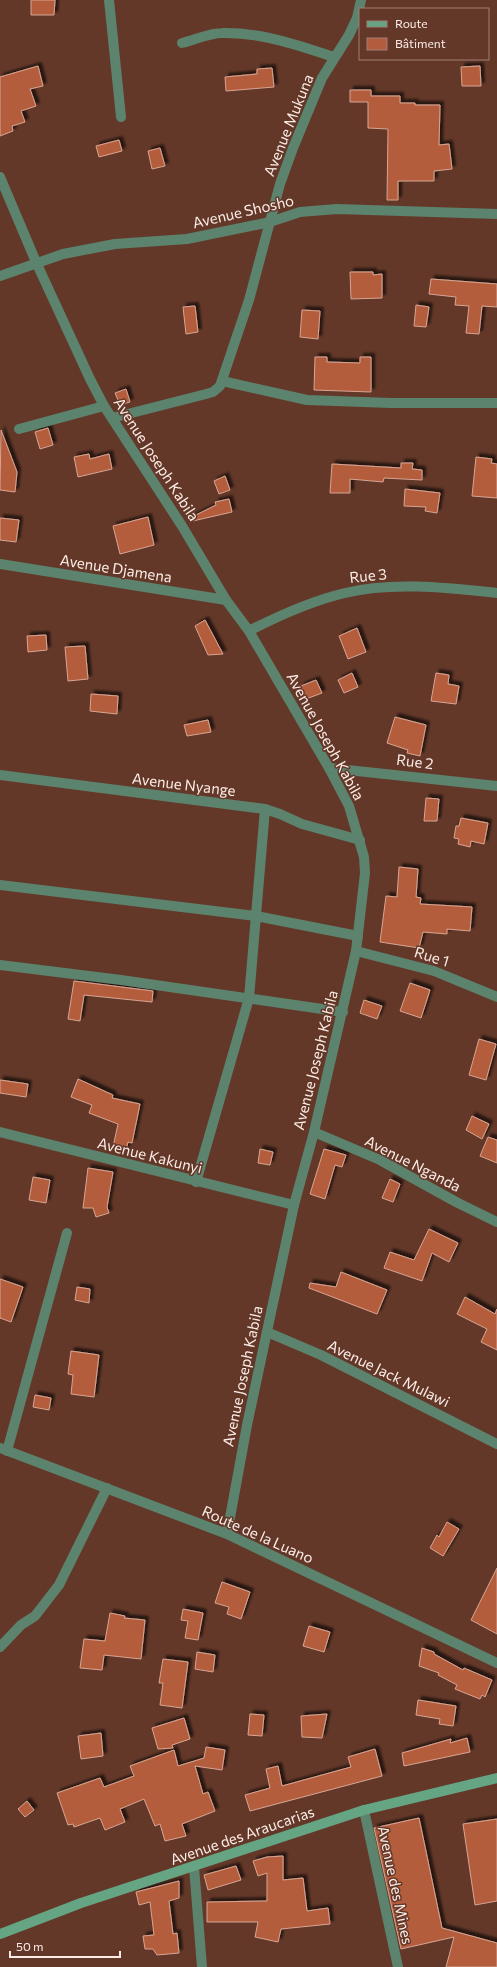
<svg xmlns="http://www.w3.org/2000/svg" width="497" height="1967" viewBox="0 0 497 1967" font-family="Commissioner,sans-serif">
	<defs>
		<filter id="shadow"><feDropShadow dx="3.5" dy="-3.5" stdDeviation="1" flood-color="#0009"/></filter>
	</defs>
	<rect width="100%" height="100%" fill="#633829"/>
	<!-- building -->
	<g fill="#b35d3e" stroke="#d8a593" filter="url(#shadow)">
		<path d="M31,0H55L54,15H31Z"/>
		<path d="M38,66L43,86L30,89L36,106L21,111L25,122L12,126L13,131L0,136V77Z"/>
		<path d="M480,66L481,86H462L461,67Z"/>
		<path d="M272,68L274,87L226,91L225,77L257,74V69Z"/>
		<path d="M350,90H371V96H400V103H415V105H440L439,145L449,144L452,169L434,171V181H398V200H387L388,129L368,128V102H350Z"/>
		<path d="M119,140L122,151L99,157L96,146Z"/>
		<path d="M160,148L165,166L152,169L148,151Z"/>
		<path d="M350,272H373V275L382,274V298L351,299Z"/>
		<path d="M431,279L497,284V307L482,306L479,334L466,333L469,306L455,305L456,297L429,294Z"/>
		<path d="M416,305L429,307L426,327L414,326Z"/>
		<path d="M195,306L198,332L186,334L183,307Z"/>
		<path d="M302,310L320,311L318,339L300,337Z"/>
		<path d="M315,357H327V362L360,363V357H371V392L314,390Z"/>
		<path d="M126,389L130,402L120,405L115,393Z"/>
		<path d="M48,428L53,445L40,449L35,432Z"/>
		<path d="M1,430L17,472L15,492L0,490Z"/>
		<path d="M89,454L90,459L109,454L112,469L78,477L74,457Z"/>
		<path d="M476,457L492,459L491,463L497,464V498L472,496Z"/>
		<path d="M401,463H413L412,469L422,470V480L384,478L383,482L350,479V493H330L332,464L401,468Z"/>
		<path d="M225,476L230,490L219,494L214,481Z"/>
		<path d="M405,489L440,493L437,513L425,511L426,507L404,506Z"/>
		<path d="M229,499L232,512L193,521L192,517L216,505L215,502Z"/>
		<path d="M148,517L154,545L120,554L113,526Z"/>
		<path d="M0,518L19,520L16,542L0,540Z"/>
		<path d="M205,620L223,654L208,655L195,626Z"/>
		<path d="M357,628L366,652L348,659L339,636Z"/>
		<path d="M46,635L47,650L28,652L27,636Z"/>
		<path d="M85,646L88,679L68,681L65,647Z"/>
		<path d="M352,673L358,687L344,693L338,680Z"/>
		<path d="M436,673L449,675L448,684L459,686L456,704L431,701Z"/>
		<path d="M316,680L322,693L306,699L301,686Z"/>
		<path d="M91,694L118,696L117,714L90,711Z"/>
		<path d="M395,717L426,725L420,756L407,753L408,750L387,743Z"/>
		<path d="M208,720L211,732L187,736L184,725Z"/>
		<path d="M426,798L439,799L437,821H424Z"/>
		<path d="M461,818L488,823L484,844L471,841L470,847L458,844L459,839L454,838L456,826H459Z"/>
		<path d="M399,867L418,869L416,897L421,898L420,904L472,907L470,931L447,929V934L423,932L419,948L380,942L386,896L397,897Z"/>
		<path d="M74,981L153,991L152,1002L84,995L80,1021L68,1019Z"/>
		<path d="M410,983L430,990L421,1018L400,1011Z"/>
		<path d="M364,1000L382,1006L377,1019L360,1013Z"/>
		<path d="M479,1039L496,1044L486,1080L469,1075Z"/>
		<path d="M78,1079L113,1095L112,1098L140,1104L132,1143L128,1142L126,1150L113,1147L118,1124L89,1113L92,1105L71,1097Z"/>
		<path d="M0,1080L28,1084L26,1097L0,1093Z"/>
		<path d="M472,1116L489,1124L482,1139L466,1130Z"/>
		<path d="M488,1137L497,1140V1163L480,1156Z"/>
		<path d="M260,1149L273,1152L270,1165L258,1163Z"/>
		<path d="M324,1149L346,1155L342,1167L335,1165L325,1199L310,1194Z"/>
		<path d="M88,1168L113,1172L107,1207L109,1213L96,1217L93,1208H83Z"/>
		<path d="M33,1177L50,1180L46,1203L29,1200Z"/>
		<path d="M390,1179L400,1184L393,1202L382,1198Z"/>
		<path d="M429,1229L458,1243L449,1262L432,1253L422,1281L384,1268L390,1252L414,1260Z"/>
		<path d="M341,1272L387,1290L377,1314L309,1288L310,1283L336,1287Z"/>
		<path d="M0,1279L23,1287L11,1322L0,1318Z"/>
		<path d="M77,1287L90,1289L89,1303L75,1300Z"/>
		<path d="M465,1297L495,1314L497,1309V1350L481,1342L487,1329L457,1314Z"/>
		<path d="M71,1351L99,1355L94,1397L71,1394L73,1375L68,1374Z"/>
		<path d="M35,1395L51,1398L49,1410L33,1407Z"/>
		<path d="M447,1522L459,1529L443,1556L430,1548L437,1535L439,1537Z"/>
		<path d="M497,1568V1634L471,1620Z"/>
		<path d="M222,1582L250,1592L241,1619L227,1614L229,1607L215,1603Z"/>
		<path d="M183,1609L203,1613L198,1640L185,1638L188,1621L181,1620Z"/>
		<path d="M110,1613L125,1616L124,1618L145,1620L141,1659L104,1655L102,1670L80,1668L84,1639L105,1641Z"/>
		<path d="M309,1626L330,1632L324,1652L303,1646Z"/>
		<path d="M422,1648L434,1652V1654L463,1670L464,1668L492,1680L485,1697L482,1695L480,1699L455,1689L457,1685L438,1675L439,1673L419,1666Z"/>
		<path d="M197,1652L215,1655L213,1672L195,1669Z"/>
		<path d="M163,1659L188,1662L182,1708L160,1705L163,1683H159Z"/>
		<path d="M418,1700L456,1706L453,1726L439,1724L440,1719L416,1715Z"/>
		<path d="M250,1714L264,1715L262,1736L248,1735Z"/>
		<path d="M327,1714L322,1738L302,1737L301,1716Z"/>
		<path d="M184,1718L190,1739L172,1745L173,1748L158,1749L152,1728Z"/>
		<path d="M101,1733L103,1756L81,1759L78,1736Z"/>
		<path d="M467,1738L470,1752L404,1766L402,1753L451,1739L450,1743Z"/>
		<path d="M206,1747L225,1750L222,1770L195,1766L203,1794L208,1792L215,1811L182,1824L186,1836L165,1841L160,1824L155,1826L144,1799L120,1809L125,1822L105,1830L100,1818L74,1827L73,1824L68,1825L57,1793L100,1778L104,1787L134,1776L130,1766L174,1750L178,1766L204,1758Z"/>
		<path d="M375,1749L382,1776L250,1811L245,1795L270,1788L266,1769L278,1766L282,1786L351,1767L348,1757Z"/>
		<path d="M27,1801L34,1810L25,1817L18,1809Z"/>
		<path d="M419,1818L442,1928L497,1943V1967H446L454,1937L401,1949L374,1828Z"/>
		<path d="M497,1819V1901L475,1905L463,1824Z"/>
		<path d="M283,1856V1880L303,1878L307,1911L328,1908L330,1924L281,1929L278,1942L255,1937L258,1922H207V1902L267,1901V1873L258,1876L253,1861L267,1857Z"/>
		<path d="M236,1866L241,1880L208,1890L204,1875Z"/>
		<path d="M179,1881V1898L169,1901L173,1934L177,1933L179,1953L157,1955L153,1949H145L143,1936L154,1935L150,1902L139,1905L136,1892Z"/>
	</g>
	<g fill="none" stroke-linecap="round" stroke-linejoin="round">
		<!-- street -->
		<g stroke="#5c836e" stroke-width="10">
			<path d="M109,0L121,117"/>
			<path d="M182,43C195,40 209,33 222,33C260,32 298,45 334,57"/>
			<path d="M0,177L36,262L90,379L104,406L182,526L226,600L249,631L329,768L349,806L364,857L365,873L356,951L314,1132L294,1205L247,1425L227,1534"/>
			<path d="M0,276L63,254L115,244L187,239L270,222L300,212L337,209L497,214"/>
			<path d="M222,381L307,400L391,403H497"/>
			<path d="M112,418L206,394L213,392L220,386L249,300L280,184L293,148L322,78L349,35L357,18L361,0"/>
			<path d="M19,429L104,406"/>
			<path d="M0,564L226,600"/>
			<path d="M249,631C280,615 311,601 345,593C392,581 450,588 497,593"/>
			<path d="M329,768L497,786"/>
			<path d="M0,775L265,809L280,814L302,824L360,840"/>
			<path d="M0,885L256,916L358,936"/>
			<path d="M356,951L434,971L497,997"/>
			<path d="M0,965L121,980L343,1012"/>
			<path d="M0,1132L294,1205"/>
			<path d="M314,1132L380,1160L458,1203L497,1222"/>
			<path d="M196,1182L249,998L265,809"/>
			<path d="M267,1332L321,1355L497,1444"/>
			<path d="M0,1448L227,1534L497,1663"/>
			<path d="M7,1451L67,1233"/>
			<path d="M0,1647L21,1625L35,1616L59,1585L107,1488"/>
			<path d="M364,1810L398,1967"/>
			<path d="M194,1867L202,1967"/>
		</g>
		<!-- secondary -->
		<path stroke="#65a584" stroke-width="10" d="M0,1934L81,1903L364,1810L497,1778"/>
	</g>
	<g text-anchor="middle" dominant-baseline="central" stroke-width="3" stroke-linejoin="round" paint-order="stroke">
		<!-- street labels -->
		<g font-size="15" fill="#fcece6" stroke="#633829">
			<text transform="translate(288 125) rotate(-68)">Avenue Mukuna</text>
			<text transform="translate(243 211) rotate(-13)">Avenue Shosho</text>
			<text transform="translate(157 459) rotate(57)">Avenue Joseph Kabila</text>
			<text transform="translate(116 568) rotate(9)">Avenue Djamena</text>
			<text transform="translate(368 575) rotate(-6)">Rue 3</text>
			<text transform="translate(326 736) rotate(61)">Avenue Joseph Kabila</text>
			<text transform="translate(415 761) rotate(7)">Rue 2</text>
			<text transform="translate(184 784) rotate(7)">Avenue Nyange</text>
			<text transform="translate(432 956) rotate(17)">Rue 1</text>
			<text transform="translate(315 1060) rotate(-76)">Avenue Joseph Kabila</text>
			<text transform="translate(150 1155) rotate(14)">Avenue Kakunyi</text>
			<text transform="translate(413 1163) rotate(27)">Avenue Nganda</text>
			<text transform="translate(389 1373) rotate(26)">Avenue Jack Mulawi</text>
			<text transform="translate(242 1376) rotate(-78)">Avenue Joseph Kabila</text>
			<text transform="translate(258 1534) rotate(24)">Route de la Luano</text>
			<text transform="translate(242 1835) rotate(-19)">Avenue des Araucarias</text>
			<text transform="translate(396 1885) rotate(78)">Avenue des Mines</text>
		</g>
	</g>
	<!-- legend -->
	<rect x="359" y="8" width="130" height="52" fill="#633829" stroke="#a08075"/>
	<rect x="367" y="21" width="20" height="6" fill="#65a584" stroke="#a08075"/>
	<text x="395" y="28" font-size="12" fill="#fcece6">Route</text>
	<rect x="367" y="38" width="20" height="12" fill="#b35d3e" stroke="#a08075"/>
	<text x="395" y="48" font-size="12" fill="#fcece6">Bâtiment</text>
	<!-- scale -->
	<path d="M10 1951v6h110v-6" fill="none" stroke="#fcece6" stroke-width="2"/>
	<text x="16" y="1951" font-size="12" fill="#fcece6" stroke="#633829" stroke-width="3" paint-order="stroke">50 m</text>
</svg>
